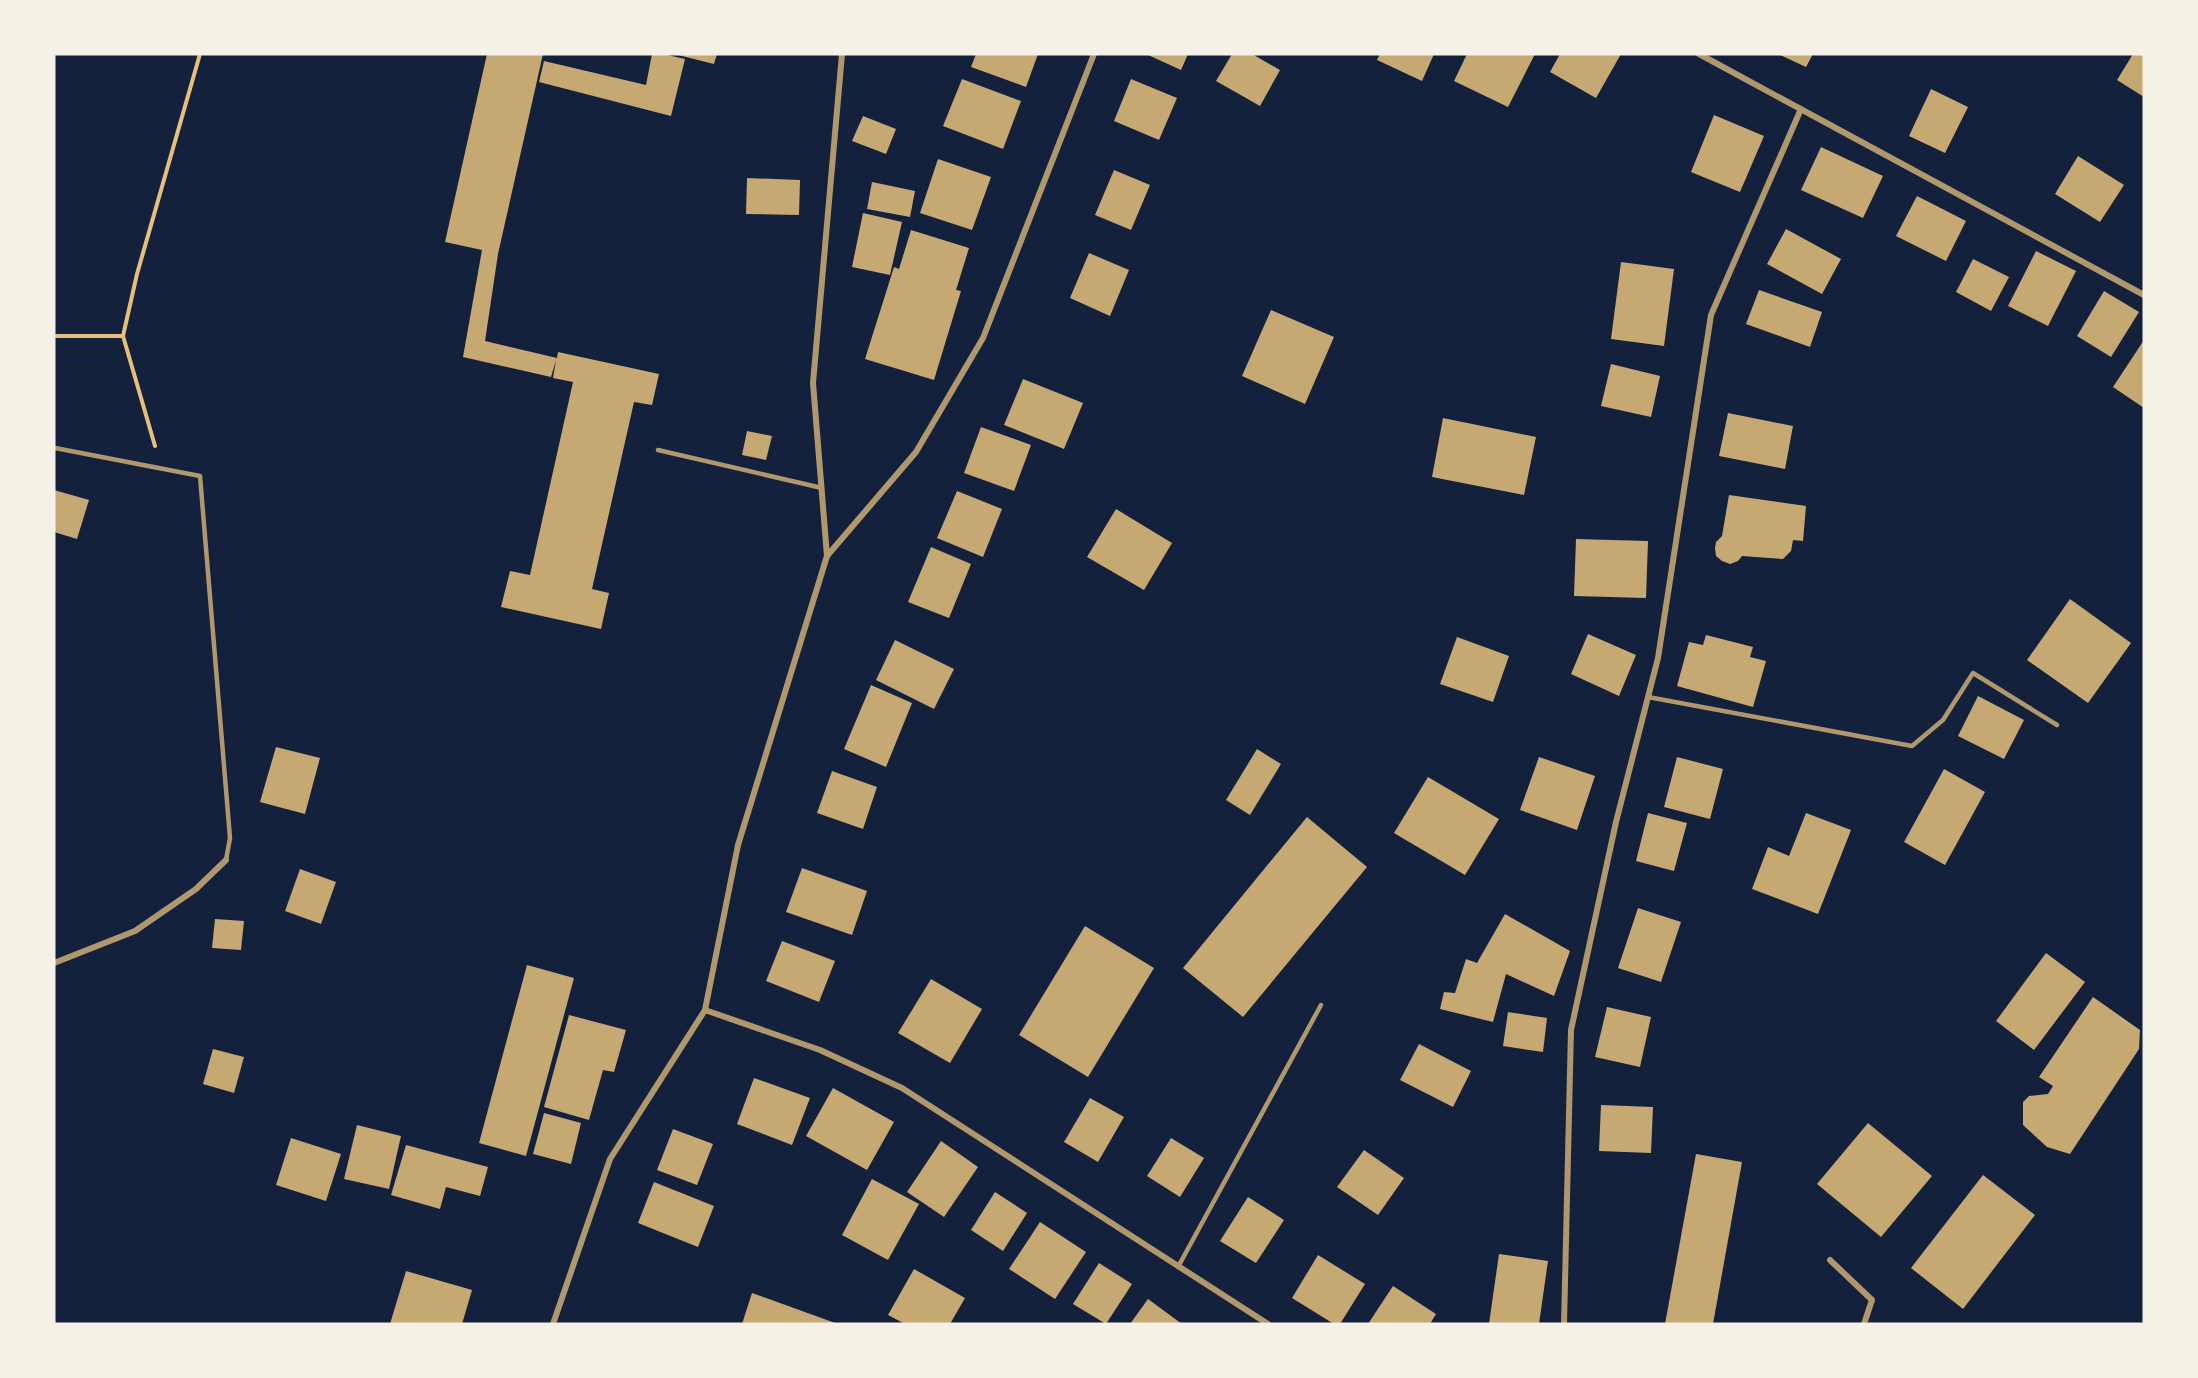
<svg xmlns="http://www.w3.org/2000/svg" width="2198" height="1378" viewBox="0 0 2198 1378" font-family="Commissioner,sans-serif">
	<rect width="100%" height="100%" fill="#14213d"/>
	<!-- building -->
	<g fill="#c6a872">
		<path d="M487,54H543L498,254L485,341L557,358L558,352L659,374L652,405L634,402L592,589L609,593L601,629L501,607L510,571L530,575L573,382L553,378L556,360L551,377L463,357L482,250L445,242Z"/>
		<path d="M652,54H663L685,59L671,116L539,82L544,61L646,85Z"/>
		<path d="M674,54H717L714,64Z"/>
		<path d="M976,54H1038L1026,87L971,67Z"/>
		<path d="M1146,54H1188L1181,70Z"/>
		<path d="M1232,54H1252L1280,70L1260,106L1216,81Z"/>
		<path d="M1380,54H1434L1422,81L1377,60Z"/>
		<path d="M1467,54H1535L1508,107L1454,81Z"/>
		<path d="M1560,54H1621L1596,98L1550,72Z"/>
		<path d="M1778,54H1813L1806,67Z"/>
		<path d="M2133,54H2144V97L2117,80Z"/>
		<path d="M962,79L1021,101L1003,149L943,126Z"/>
		<path d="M1131,79L1177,98L1159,140L1114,121Z"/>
		<path d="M1931,89L1968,107L1945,153L1909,136Z"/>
		<path d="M1714,115L1764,136L1740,192L1691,172Z"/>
		<path d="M863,116L896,129L886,154L852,141Z"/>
		<path d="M1821,147L1883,176L1863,218L1801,190Z"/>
		<path d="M2078,156L2124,185L2100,222L2055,194Z"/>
		<path d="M938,159L991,177L972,230L920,213Z"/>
		<path d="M1114,170L1150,185L1131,230L1095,215Z"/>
		<path d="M747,178L800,180L799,215L746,214Z"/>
		<path d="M872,182L915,191L910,217L867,209Z"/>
		<path d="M1917,196L1966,221L1946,261L1896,236Z"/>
		<path d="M863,213L902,222L890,275L852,267Z"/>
		<path d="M1786,229L1841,259L1822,294L1767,264Z"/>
		<path d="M911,230L969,248L956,290L961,291L934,380L865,359L894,267L899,269Z"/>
		<path d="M2036,251L2076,271L2048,326L2008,306Z"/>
		<path d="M1089,253L1129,270L1110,316L1070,298Z"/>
		<path d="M1973,259L2009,277L1991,311L1956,292Z"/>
		<path d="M1621,262L1674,269L1664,346L1611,339Z"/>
		<path d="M1759,290L1822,312L1810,347L1746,324Z"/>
		<path d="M2104,291L2139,312L2111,357L2077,336Z"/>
		<path d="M1271,310L1334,337L1305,404L1242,376Z"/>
		<path d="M2144,340V408L2113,387Z"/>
		<path d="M1611,364L1660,376L1651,417L1601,406Z"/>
		<path d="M1023,379L1083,403L1064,449L1004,425Z"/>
		<path d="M1728,413L1793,426L1785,469L1719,456Z"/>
		<path d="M1443,418L1536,437L1524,495L1432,477Z"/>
		<path d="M981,427L1031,445L1014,491L964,473Z"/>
		<path d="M747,431L772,436L766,460L742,455Z"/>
		<path d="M54,490L89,500L77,539L54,532Z"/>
		<path d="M957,491L1002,509L983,557L937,538Z"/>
		<path d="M1729,495L1806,506L1803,541L1793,540L1791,551L1783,559L1742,556L1738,561L1730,564L1722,561L1716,556L1715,548L1716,542L1722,536Z"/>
		<path d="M1116,509L1172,543L1144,590L1087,557Z"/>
		<path d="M1576,539L1648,541L1646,598L1574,596Z"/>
		<path d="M931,547L971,564L949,618L908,602Z"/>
		<path d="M2070,599L2131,643L2088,703L2027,660Z"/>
		<path d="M1588,634L1636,655L1619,696L1571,674Z"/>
		<path d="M1706,635L1753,647L1750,657L1766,661L1753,707L1677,686L1689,642L1703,645Z"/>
		<path d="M1457,637L1509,656L1493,702L1440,684Z"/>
		<path d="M895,640L954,669L934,709L876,680Z"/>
		<path d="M871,685L912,703L886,767L844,749Z"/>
		<path d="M1978,696L2024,720L2004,759L1958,736Z"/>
		<path d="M276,747L320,758L305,814L260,802Z"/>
		<path d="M1257,749L1281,764L1250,815L1226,800Z"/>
		<path d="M1539,757L1595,776L1577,830L1520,810Z"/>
		<path d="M1677,757L1723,769L1710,819L1664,807Z"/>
		<path d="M1944,769L1985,792L1945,865L1904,842Z"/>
		<path d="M832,771L877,787L863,829L817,813Z"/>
		<path d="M1428,777L1499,819L1465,875L1394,833Z"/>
		<path d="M1648,813L1687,823L1674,871L1636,861Z"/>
		<path d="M1806,813L1851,830L1818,914L1752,889L1768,847L1789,856Z"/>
		<path d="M1307,817L1367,867L1243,1017L1183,968Z"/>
		<path d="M802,868L867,891L852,935L786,912Z"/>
		<path d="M300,869L336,882L321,924L285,911Z"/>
		<path d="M1638,908L1681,922L1661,982L1618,968Z"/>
		<path d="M1505,914L1570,951L1554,996L1506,974L1493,1022L1440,1009L1444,992L1455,993L1466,959L1477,963Z"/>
		<path d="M215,919L244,921L241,950L212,948Z"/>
		<path d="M1085,926L1154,968L1088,1077L1019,1035Z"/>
		<path d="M782,941L835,961L819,1002L766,981Z"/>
		<path d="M2046,953L2085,982L2034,1050L1996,1021Z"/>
		<path d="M527,965L574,978L526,1156L479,1143Z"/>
		<path d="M931,979L982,1009L950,1063L898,1033Z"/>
		<path d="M2093,997L2140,1030L2139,1049L2070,1154L2047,1147L2023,1125V1102L2029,1096L2048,1094L2053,1086L2039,1077Z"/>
		<path d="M1607,1007L1651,1017L1640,1067L1595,1057Z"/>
		<path d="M1508,1012L1547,1018L1543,1052L1503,1046Z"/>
		<path d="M569,1015L626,1030L614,1072L603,1070L589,1120L544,1107Z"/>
		<path d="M1419,1044L1471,1071L1453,1107L1400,1080Z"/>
		<path d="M213,1049L244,1057L234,1093L203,1084Z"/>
		<path d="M754,1078L810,1098L792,1145L737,1124Z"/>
		<path d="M833,1088L894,1122L867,1170L806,1136Z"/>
		<path d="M1090,1098L1124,1117L1098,1162L1064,1142Z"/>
		<path d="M1601,1105L1653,1107L1651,1153L1599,1151Z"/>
		<path d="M544,1113L581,1123L571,1164L533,1154Z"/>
		<path d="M1868,1123L1932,1176L1881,1237L1817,1184Z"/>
		<path d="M357,1125L401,1136L389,1189L344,1179Z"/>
		<path d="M673,1129L713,1144L697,1185L657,1170Z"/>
		<path d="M291,1138L341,1154L326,1201L276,1185Z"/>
		<path d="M1171,1138L1204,1158L1180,1197L1147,1176Z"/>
		<path d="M941,1141L978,1167L944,1217L907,1192Z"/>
		<path d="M406,1145L488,1167L480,1196L446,1187L440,1209L391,1195Z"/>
		<path d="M1364,1150L1404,1178L1378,1215L1337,1187Z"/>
		<path d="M1696,1154L1742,1162L1713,1324H1665Z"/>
		<path d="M1983,1175L2035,1215L1963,1309L1911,1268Z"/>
		<path d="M872,1179L919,1204L888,1260L842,1235Z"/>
		<path d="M654,1182L714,1206L698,1247L638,1223Z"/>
		<path d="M995,1192L1027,1213L1003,1251L971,1230Z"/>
		<path d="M1248,1197L1284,1220L1256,1263L1220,1241Z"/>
		<path d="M1040,1222L1086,1252L1055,1299L1009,1269Z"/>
		<path d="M1499,1254L1548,1261L1539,1324H1489Z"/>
		<path d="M1318,1255L1365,1284L1340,1324H1334L1292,1298Z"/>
		<path d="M1099,1263L1132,1284L1106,1324L1073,1304Z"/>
		<path d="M914,1269L965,1298L950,1324H905L888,1315Z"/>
		<path d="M406,1271L472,1290L462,1324H390Z"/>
		<path d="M1393,1286L1436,1314L1430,1324H1368Z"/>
		<path d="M752,1293L838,1324H742Z"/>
		<path d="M1148,1299L1182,1324H1130Z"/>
	</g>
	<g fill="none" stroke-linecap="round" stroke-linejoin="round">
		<!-- path -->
		<g stroke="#e5c07b" stroke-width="4">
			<path d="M54,336H123"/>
			<path d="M155,446L123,336L137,274L200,54"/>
		</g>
		<!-- service -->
		<g stroke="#b1986c" stroke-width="4.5">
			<path d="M55,448L200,476L230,838L226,860"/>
			<path d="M658,450L822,488"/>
			<path d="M1648,697L1912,746L1943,720L1973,673L2057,725"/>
			<path d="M1178,1267L1321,1005"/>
		</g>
		<!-- minor -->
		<g stroke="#b1986c" stroke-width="6">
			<path d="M1699,54L2144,295"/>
			<path d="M827,556L916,452L983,338L1094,54"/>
			<path d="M54,963L135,931L196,889L226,860"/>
			<path d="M705,1010L820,1050L902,1088L1268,1324"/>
			<path d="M1830,1260L1872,1300L1864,1324"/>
			<path d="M553,1324L610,1159L705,1010L738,845L827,556L813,383L842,54"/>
			<path d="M1564,1324L1571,1030L1616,822L1658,658L1711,315L1801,109"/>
		</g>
	</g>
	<!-- border -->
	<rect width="2198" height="1378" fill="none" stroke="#f6f1e7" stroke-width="111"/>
</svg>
